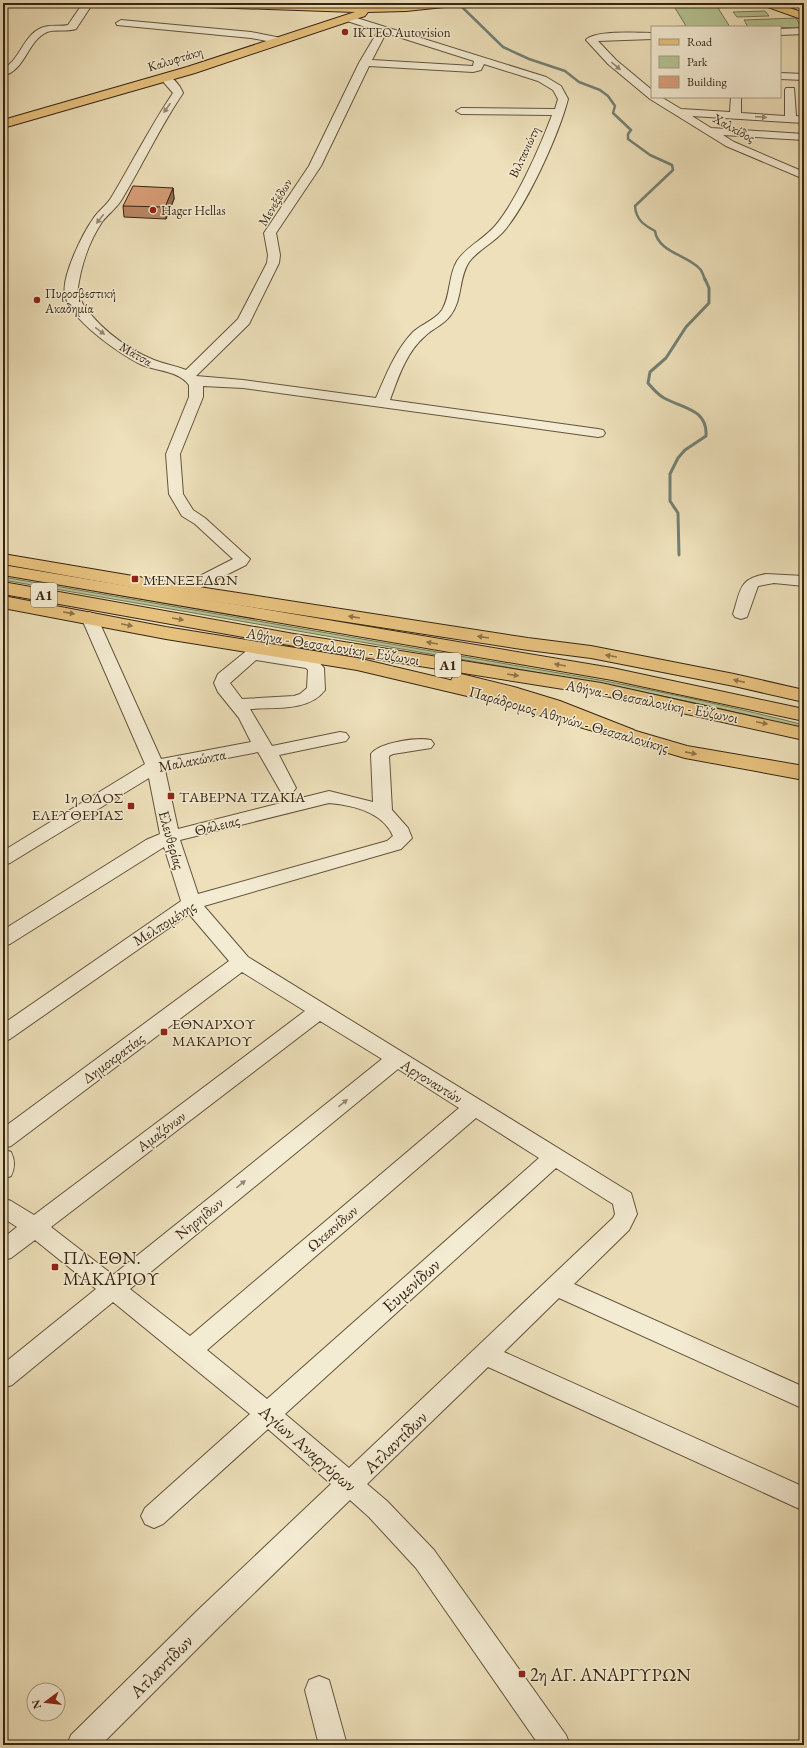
<svg xmlns="http://www.w3.org/2000/svg" width="807" height="1748" viewBox="0 0 807 1748" font-family="'EB Garamond',serif">
	<rect width="100%" height="100%" fill="#ede0ba"/>
	<filter id="stains"><feTurbulence type="fractalNoise" baseFrequency=".005" numOctaves="4"/><feColorMatrix values="0 0 0 0 .2 0 0 0 0 .09 0 0 0 0 .02 0 0 0 .5 -.17"/></filter>
	<radialGradient id="worn" r=".72"><stop offset=".6" stop-color="#630" stop-opacity="0"/><stop offset="1" stop-color="#630" stop-opacity=".3"/></radialGradient>
	<!-- green -->
	<g fill="#b4c393" stroke="#767453">
		<path d="M672,3H715L716,5V3H725L727,7L718,8L730,27H664L686,26Z"/>
		<path d="M765,11L769,16L737,17L733,12Z"/>
		<path d="M796,18L802,28L748,27L744,20Z"/>
		<path d="M3,577L605,681C672,694 738,708 804,725V729L700,704L604,684L3,580Z"/>
	</g>
	<g fill="none" stroke-linecap="round" stroke-linejoin="round">
		<!-- stream-far1 -->
		<path stroke="#728074" stroke-width="2.5" d="M461,6L503,47L529,59L565,71L579,82L600,90L608,96L615,106L613,113L631,130L628,134V139L650,155L672,165L673,170L635,206C636,220 644,225 655,231C658,252 687,255 700,269C702,271 704,277 705,280"/>
		<!-- stream -->
		<path stroke="#728074" stroke-width="3" d="M679,555L678,513L670,501V474L678,458L685,450L706,436C708,409 682,408 664,398C657,394 653,389 648,383L650,372L666,358L686,327L709,303V288L705,279"/>
		<!-- minor casing -->
		<g stroke="#64543d" stroke-width="2">
			<g id="minor">
				<path d="M83,3H93L76,29C67,32 55,29 47,32C27,41 26,70 3,76V69C20,60 23,36 41,28C50,24 59,27 68,25Z"/>
				<path d="M347,15L546,77L561,86L568,99C559,134 527,205 503,232C493,243 478,250 469,262C458,279 463,300 450,316C443,325 432,329 424,337C406,353 398,378 390,400L598,429L603,430L605,433L603,436L598,437L243,388L203,386V397L180,454L183,494L193,510L205,518L250,559L246,565L200,588L192,594L186,596L180,594L178,591L188,582L233,559L195,524L182,516L169,494L166,454L189,397V385C179,371 157,371 142,365C131,360 121,353 111,346C96,335 69,314 65,295C61,277 83,233 93,219C98,211 106,206 111,198C132,163 150,127 173,93L160,78L165,75C174,77 180,86 183,93C160,127 143,164 122,199C117,208 108,214 102,222C88,243 80,269 77,294C92,323 124,348 154,360C164,364 176,366 186,370L238,319L267,263L268,255L264,233L309,166L359,63L378,31L344,20L342,18ZM386,33L474,61L473,66L372,60ZM484,64L538,81L553,90L558,99L555,109L461,108L456,111L461,114L552,115C540,147 517,200 495,226C484,239 467,246 457,261C448,276 451,295 442,310C435,320 422,324 413,332C395,351 386,375 376,398L243,380L196,376L249,324L279,263L280,255L276,233L321,166L369,66L473,72L481,70Z"/>
				<path d="M121,20L251,32L281,38L282,40L277,43L251,38L117,25L116,23Z"/>
				<path d="M804,28V34L780,35V29Z"/>
				<path d="M652,33V39L598,41L616,60L652,90V97H661L681,109L730,112L731,97H741V113L785,116V90L786,88H794L796,116L804,117V123L692,116L711,128L804,134V140L723,135L734,142L804,172V179L726,146L650,99L608,64L586,40C595,30 638,33 652,33Z"/>
				<path d="M780,73L804,74V80L780,79Z"/>
				<path d="M766,574L804,576V586L774,583L758,586L747,617L741,619L735,617L733,614C741,590 738,579 766,574Z"/>
				<path d="M89,612L95,614L97,617L161,759L251,742L239,718L218,692L214,683L218,674L255,644L261,643L267,644L269,648L266,652L317,660L324,668L325,690C309,712 273,707 250,709L272,746L340,732L346,733L349,737L346,741L279,755L296,788L293,792L287,794L281,792L258,752L165,770L178,829L329,791L373,802L371,754C379,742 418,737 431,740L434,744L431,748L393,754L389,756L392,810L408,828L412,838L401,849L204,906L248,957L631,1193L637,1214L629,1230L574,1284L804,1387V1409L559,1298L504,1352L804,1487V1511L488,1367L367,1484L387,1501L434,1550L566,1735L570,1745H539L416,1568L369,1517L350,1500L219,1627L101,1745H67L71,1735L199,1609L331,1484L268,1429L163,1524L154,1528L145,1524L141,1516L145,1508L250,1414L113,1302L12,1385L3,1388V1364L96,1289L35,1240L11,1258L3,1260V1238L17,1227L3,1218V1198L11,1201L34,1215L305,1011L242,972L11,1146L3,1148V1128L229,961L189,914L10,1039L3,1042V1024L181,901L164,847L10,944L3,946V930L146,840L160,834L149,778L10,863L3,865V851L145,764L81,617L83,614ZM256,660L306,668L308,670L307,688L300,694L294,696L242,699L230,683ZM329,803C352,805 383,812 393,836L387,841L198,894L180,840ZM320,1021L382,1059L113,1275L51,1227ZM398,1069L459,1108L190,1336L130,1289ZM476,1118L539,1158L267,1399L207,1350ZM556,1168L613,1204L615,1214L613,1218L349,1468L285,1414Z"/>
				<path d="M3,1149L11,1152C15,1160 15,1168 11,1176L3,1179Z"/>
				<path d="M319,1676L329,1680L347,1745H319L305,1690L309,1680Z"/>
			</g>
		</g>
		<!-- major casing -->
		<g stroke="#372513" stroke-width="2">
			<g id="major">
				<path d="M170,3H283L365,6L460,3L454,6L406,11L368,12L365,16L195,73L3,128V120L187,67L355,12L176,6Z"/>
				<path d="M760,3H776L804,13V20L762,5Z"/>
				<path d="M3,554L186,585L528,638L591,646L734,674L804,690V702L734,686L591,658L528,650L186,597L3,564Z"/>
				<path d="M3,596L166,627L357,658L513,695L687,746L804,766V780L685,758L501,704L357,670L166,639L3,608Z"/>
			</g>
		</g>
		<!-- highway casing -->
		<g stroke="#372513" stroke-width="2">
			<g id="highway">
				<path d="M3,565L612,668L804,709V721L612,680L3,575Z"/>
				<path d="M3,582L294,634L601,683L804,728V740L601,695L294,646L3,594Z"/>
				<path d="M461,674L514,687L560,701L634,730L637,734L634,738L627,740L620,738L546,709L501,695L454,684L451,680L454,676Z"/>
			</g>
		</g>
		<!-- minor -->
		<use href="#minor" fill="#f3ebd2" fill-rule="evenodd"/>
		<!-- major -->
		<use href="#major" fill="#e6c07d" fill-rule="evenodd"/>
		<!-- highway -->
		<use href="#highway" fill="#e6c07d" fill-rule="evenodd"/>
	</g>
	<!-- wall -->
	<path fill="#ba8867" stroke="#372513" d="M173,188L174,199L166,219L124,217L123,206Z"/>
	<!-- shaded-wall -->
	<path fill="#976f54" stroke="#372513" d="M173,188L174,199L166,219L165,207Z"/>
	<!-- building -->
	<path fill="#d89e78" stroke="#372513" d="M133,186L173,188L165,207L123,206Z"/>
	<!-- one-way arrows -->
	<defs><path id="oneway-solid" d="M-6-.8H1V-3.2L6.5 0L1 3.2V.8H-6Z"/></defs>
	<g fill="#958872">
		<use href="#oneway-solid" transform="translate(616 66) rotate(40)"/>
		<use href="#oneway-solid" transform="translate(167 108) rotate(125)"/>
		<use href="#oneway-solid" transform="translate(761 117) rotate(4)"/>
		<use href="#oneway-solid" transform="translate(100 219) rotate(128)"/>
		<use href="#oneway-solid" transform="translate(100 331) rotate(36)"/>
		<use href="#oneway-solid" transform="translate(343 1103) rotate(-39)"/>
		<use href="#oneway-solid" transform="translate(241 1184) rotate(-39)"/>
	</g>
	<g fill="#8e7248">
		<use href="#oneway-solid" transform="translate(69 613) rotate(9)"/>
		<use href="#oneway-solid" transform="translate(354 617) rotate(-171)"/>
		<use href="#oneway-solid" transform="translate(178 619) rotate(10)"/>
		<use href="#oneway-solid" transform="translate(127 625) rotate(12)"/>
		<use href="#oneway-solid" transform="translate(483 637) rotate(-171)"/>
		<use href="#oneway-solid" transform="translate(432 643) rotate(-170)"/>
		<use href="#oneway-solid" transform="translate(611 656) rotate(-170)"/>
		<use href="#oneway-solid" transform="translate(560 665) rotate(-170)"/>
		<use href="#oneway-solid" transform="translate(513 675) rotate(9)"/>
		<use href="#oneway-solid" transform="translate(739 681) rotate(-167)"/>
		<use href="#oneway-solid" transform="translate(762 723) rotate(12)"/>
		<use href="#oneway-solid" transform="translate(691 753) rotate(11)"/>
	</g>
	<!-- markers -->
	<g fill="#8f2418" stroke="#f3ebd2" stroke-width="1.5">
		<circle cx="345" cy="32" r="4"/>
		<circle cx="153" cy="210" r="4"/>
		<circle cx="37" cy="300" r="4"/>
		<rect x="131" y="575" width="8" height="8" rx="2"/>
		<rect x="167" y="792" width="8" height="8" rx="2"/>
		<rect x="127" y="802" width="8" height="8" rx="2"/>
		<rect x="160" y="1028" width="8" height="8" rx="2"/>
		<rect x="51" y="1263" width="8" height="8" rx="2"/>
		<rect x="518" y="1670" width="8" height="8" rx="2"/>
	</g>
	<g text-anchor="middle" dominant-baseline="central" stroke-width="3" stroke-linejoin="round" paint-order="stroke">
		<!-- far-poi labels -->
		<g font-size="13" fill="#372513" stroke="#f3ebd2" text-anchor="start">
			<text x="353" y="32">ΙΚΤΕΟ Autovision</text>
			<text x="161" y="210">Hager Hellas</text>
			<text x="45" y="293">Πυροσβεστική<tspan x="45" dy="15">Ακαδημία</tspan></text>
		</g>
		<!-- far-street labels -->
		<g font-size="13" fill="#372513" stroke="#f3ebd2">
			<text transform="translate(175 59) rotate(-17)">Καλυφτάκη</text>
			<text transform="translate(734 128) rotate(29)">Χαλκίδος</text>
			<text transform="translate(524 152) rotate(-65)">Βιλτανιώτη</text>
			<text transform="translate(275 202) rotate(-59)">Μενεξέδων</text>
			<text transform="translate(136 354) rotate(30)">Μάτσα</text>
		</g>
		<!-- shield labels -->
		<g fill="#f3ebd2" stroke="#6f604c" stroke-width="1">
			<rect x="31" y="583" width="26" height="24" rx="3"/>
			<rect x="435" y="653" width="26" height="24" rx="3"/>
		</g>
		<g font-size="14" font-weight="bold" fill="#372513">
			<text x="44" y="595">Α1</text>
			<text x="448" y="665">Α1</text>
		</g>
		<!-- poi labels -->
		<g font-size="15" fill="#372513" stroke="#f3ebd2" text-anchor="start">
			<text x="143" y="579">ΜΕΝΕΞΕΔΩΝ</text>
			<text x="179" y="796">ΤΑΒΕΡΝΑ ΤΖΑΚΙΑ</text>
			<text x="123" y="797" text-anchor="end">1η ΟΔΟΣ<tspan x="123" dy="17">ΕΛΕΥΘΕΡΙΑΣ</tspan></text>
			<text x="172" y="1023">ΕΘΝΑΡΧΟΥ<tspan x="172" dy="17">ΜΑΚΑΡΙΟΥ</tspan></text>
		</g>
		<!-- street labels -->
		<g font-size="15" fill="#372513" stroke="#f3ebd2">
			<text transform="translate(333 646) rotate(9)">Αθήνα - Θεσσαλονίκη - Εύζωνοι</text>
			<text transform="translate(652 701) rotate(11)">Αθήνα - Θεσσαλονίκη - Εύζωνοι</text>
			<text transform="translate(569 719) rotate(16)">Παράδρομος Αθηνών - Θεσσαλονίκης</text>
			<text transform="translate(192 760) rotate(-11)">Μαλακώντα</text>
			<text transform="translate(217 825) rotate(-14)">Θάλειας</text>
			<text transform="translate(172 840) rotate(74)">Ελευθερίας</text>
			<text transform="translate(164 923) rotate(-32)">Μελπομένης</text>
			<text transform="translate(113 1058) rotate(-37)">Δημοκρατίας</text>
			<text transform="translate(432 1081) rotate(32)">Αργοναυτών</text>
			<text transform="translate(161 1131) rotate(-37)">Αμαζόνων</text>
			<text transform="translate(199 1218) rotate(-39)">Νηρηίδων</text>
			<text transform="translate(332 1228) rotate(-41)">Ωκεανίδων</text>
		</g>
		<!-- near-poi labels -->
		<g font-size="18" fill="#372513" stroke="#f3ebd2" text-anchor="start">
			<text x="63" y="1257">ΠΛ. ΕΘΝ.<tspan x="63" dy="21">ΜΑΚΑΡΙΟΥ</tspan></text>
			<text x="530" y="1674">2η ΑΓ. ΑΝΑΡΓΥΡΩΝ</text>
		</g>
		<!-- near-street labels -->
		<g font-size="18" fill="#372513" stroke="#f3ebd2">
			<text transform="translate(411 1285) rotate(-42)">Ευμενίδων</text>
			<text transform="translate(395 1442) rotate(-44)">Ατλαντίδων</text>
			<text transform="translate(308 1448) rotate(41)">Αγίων Αναργύρων</text>
			<text transform="translate(161 1666) rotate(-45)">Ατλαντίδων</text>
		</g>
	</g>
	<!-- margin -->
	<rect width="807" height="1748" fill="none" stroke="#ede0ba" stroke-width="16"/>
	<rect x="4" y="4" width="799" height="1740" fill="none" stroke="#372513" stroke-width="2"/>
	<rect x="8" y="8" width="791" height="1732" fill="none" stroke="#372513"/>
	<!-- legend -->
	<rect x="651" y="26" width="130" height="72" fill="#f3ebd2" stroke="#a89c86"/>
	<rect x="659" y="39" width="20" height="6" fill="#e6c07d" stroke="#a89c86"/>
	<text x="687" y="46" font-size="12" fill="#372513">Road</text>
	<rect x="659" y="56" width="20" height="12" fill="#b4c393" stroke="#a89c86"/>
	<text x="687" y="66" font-size="12" fill="#372513">Park</text>
	<rect x="659" y="76" width="20" height="12" fill="#d89e78" stroke="#a89c86"/>
	<text x="687" y="86" font-size="12" fill="#372513">Building</text>
	<!-- north arrow -->
	<g transform="translate(46 1702) rotate(255)"><circle r="19" fill="#f3ebd2" stroke="#a89c86"/>
	<path d="M0-3L7 15L0 10L-7 15Z" fill="#8f2418"/>
	<text y="-6" font-size="11" font-weight="bold" text-anchor="middle" fill="#372513">N</text>
	</g>
	<rect width="100%" height="100%" filter="url(#stains)"/>
	<rect width="100%" height="100%" fill="url(#worn)"/>
</svg>
